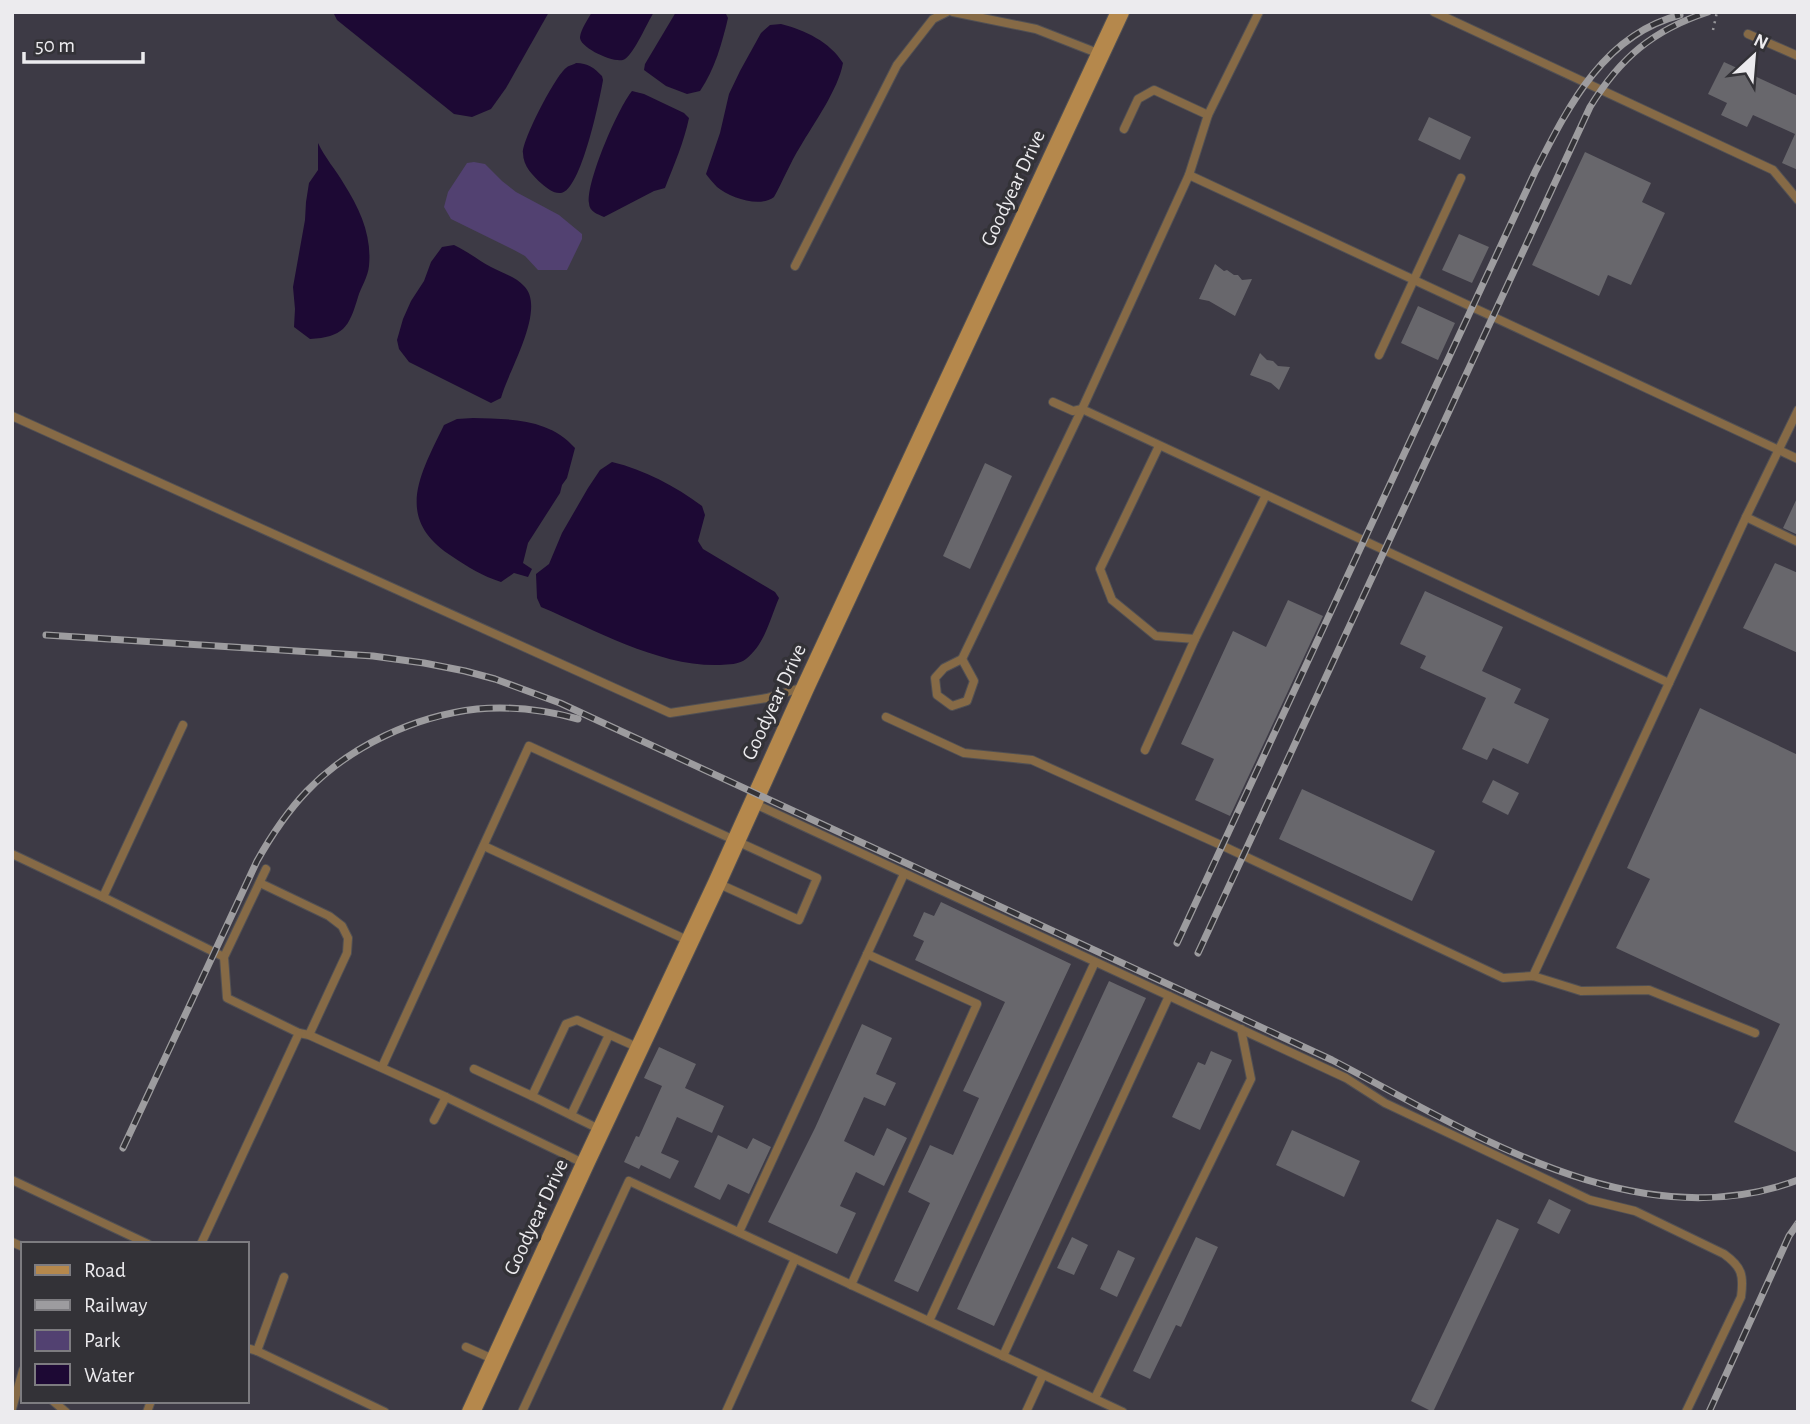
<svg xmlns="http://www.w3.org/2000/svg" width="1810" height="1424" viewBox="0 0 1810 1424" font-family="'Alegreya Sans',sans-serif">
	<rect width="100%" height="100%" fill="#333237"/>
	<!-- built -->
	<path fill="#3d3a45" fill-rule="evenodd" d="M12,12H1798V1412H12ZM23,1244H247V1401H23Z"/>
	<!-- green -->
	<path fill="#524171" d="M474,162L485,164L502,181L516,192L559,215L582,234V239L567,270H538L525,256L514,250L451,219L444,207L448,192L467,163Z"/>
	<!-- water -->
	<g fill="#1d0934">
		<path d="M333,12H549L506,88L491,109L472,117L454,114L337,20Z"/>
		<path d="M592,12H654C647,23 635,52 625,59C617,65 579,48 580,37C581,29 588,19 592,12Z"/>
		<path d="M676,12H725L728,18C722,43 715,69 700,91L687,94L666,86L644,70L645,64Z"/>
		<path d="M781,24C805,30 830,42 843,63C838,90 814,123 800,147C790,163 783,181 774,197C760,208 730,198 717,187C713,183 709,178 706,174L720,133L729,94L740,71L761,33L770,25Z"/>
		<path d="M576,63C588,63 594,68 602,76L603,80C600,98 581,191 561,193C554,194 547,188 542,184C533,176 523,166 523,153C522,140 556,75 566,68C569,65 573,65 576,63Z"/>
		<path d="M632,91L644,94L684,113L689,118C684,142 674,165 665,188L654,191L604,217C598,214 589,212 589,203C586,182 618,108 632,91Z"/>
		<path d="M318,143C325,158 336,170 344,184C360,209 372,236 369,266C368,277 361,287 358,297C349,328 343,337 310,339L294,327L295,309L293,287L305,220L306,202L309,183L318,170Z"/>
		<path d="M454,245C467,251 478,260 491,267C502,273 516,277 524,286C547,309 508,371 501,398L491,403L409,362L399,349L397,340L403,319L411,301L424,281L431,262L442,247Z"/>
		<path d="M473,418C509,419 549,418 575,448L567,478L562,485L560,493L528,543L523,563L532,569L528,577L514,573L501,582C482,576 468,567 453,557C393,519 420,475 444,425L457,419Z"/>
		<path d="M612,462C645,470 675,486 702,506L705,515L698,541L703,549L775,592L779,598C770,619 765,644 746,659C738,665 729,664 720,665C659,667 596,630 541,607L537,598L536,574L549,564L562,533L588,488L600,470Z"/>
	</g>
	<!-- building -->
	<g fill="#68676c">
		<path d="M1724,62L1798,96V170L1782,163L1795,134L1753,115L1747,127L1721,115L1727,103L1708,94Z"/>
		<path d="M1429,117L1471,137L1460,160L1418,140Z"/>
		<path d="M1585,152L1651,183L1642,202L1665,213L1631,285L1608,275L1599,296L1532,265Z"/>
		<path d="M1459,234L1489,247L1472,283L1442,270Z"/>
		<path d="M1215,264L1224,271L1227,270L1234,275H1238L1242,280L1252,279L1235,316L1209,301L1199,299Z"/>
		<path d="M1418,306L1455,323L1438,360L1401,343Z"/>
		<path d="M1260,353L1267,360L1273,361L1278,366L1290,367L1279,390L1271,383L1250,375Z"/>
		<path d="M985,463L1012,476L970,569L943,556Z"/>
		<path d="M1798,496V535L1783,528Z"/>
		<path d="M1775,563L1798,573V653L1743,628Z"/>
		<path d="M1425,591L1503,627L1482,671L1521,689L1514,703L1549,719L1528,764L1493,748L1487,760L1462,749L1486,698L1420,668L1426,656L1400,644Z"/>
		<path d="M1288,600L1323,616L1230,816L1195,800L1214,759L1181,744L1233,631L1266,647Z"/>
		<path d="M1700,708L1798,755V1153L1734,1122L1780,1024L1616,948L1650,879L1627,868Z"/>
		<path d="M1493,780L1519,793L1508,815L1482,802Z"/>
		<path d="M1302,789L1435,851L1412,901L1279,839Z"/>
		<path d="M941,902L1071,964L918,1292L894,1281L930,1203L908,1192L930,1145L953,1155L979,1098L963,1091L1005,1002L915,960L924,941L913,936L924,912L934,916Z"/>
		<path d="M1109,981L1146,998L994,1326L957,1309Z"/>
		<path d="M862,1024L892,1038L876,1074L896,1083L885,1106L864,1097L844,1141L874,1156L887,1128L907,1138L884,1186L856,1172L840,1206L856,1213L837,1254L768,1222L815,1128Z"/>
		<path d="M659,1047L696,1064L685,1088L724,1106L712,1133L677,1117L661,1153L679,1161L670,1179L641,1165L639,1169L624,1162L636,1136L639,1137L662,1086L644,1078Z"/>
		<path d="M1211,1051L1232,1060L1200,1130L1172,1117L1198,1062L1205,1065Z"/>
		<path d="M1292,1130L1360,1161L1344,1197L1276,1165Z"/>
		<path d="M718,1135L747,1149L753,1138L771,1147L749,1194L728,1184L720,1200L694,1187Z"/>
		<path d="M1549,1199L1571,1210L1559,1234L1537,1223Z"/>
		<path d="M1497,1219L1519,1229L1433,1412L1411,1401Z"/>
		<path d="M1072,1237L1088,1245L1074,1275L1057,1268Z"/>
		<path d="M1196,1237L1218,1247L1181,1327L1176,1325L1150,1379L1133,1371Z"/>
		<path d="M1118,1250L1135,1258L1117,1297L1100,1289Z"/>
	</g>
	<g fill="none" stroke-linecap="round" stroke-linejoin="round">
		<!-- lane casing -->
		<g stroke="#515054" stroke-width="10">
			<g id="lane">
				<path d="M953,12L1036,29L1100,54"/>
				<path d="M1434,12L1773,170L1798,200"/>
				<path d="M1748,34L1798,56"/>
				<path d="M1124,129L1138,99L1154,90L1208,115"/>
				<path d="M1189,175L1798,459"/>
				<path d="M795,266L897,65L933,19L947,12"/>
				<path d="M1379,355L1461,178"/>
				<path d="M1053,402L1073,411L1082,409L1669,683"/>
				<path d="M12,416L670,713L767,698L804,687"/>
				<path d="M1159,446L1100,569L1112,600L1156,636L1195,639L1266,495"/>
				<path d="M1746,517L1798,542"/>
				<path d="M962,659L1082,409L1189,175L1208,115L1259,12"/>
				<path d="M962,659L974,681L967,701L952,706L937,695L935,678L944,668Z"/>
				<path d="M886,717L964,753L1032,760L1223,846L1503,978L1533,976L1581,991L1649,990L1755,1033"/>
				<path d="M1145,750L1195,639"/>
				<path d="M753,803L1346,1078L1385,1103L1590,1200L1635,1211L1724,1254C1742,1267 1744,1275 1741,1297L1686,1412"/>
				<path d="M484,846L689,941"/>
				<path d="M12,854L103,897L183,725"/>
				<path d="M266,869L224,957L227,998L299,1033L309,1035L446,1097L585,1164"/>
				<path d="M260,883L329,916L342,926L348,938L347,953L309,1035"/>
				<path d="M103,897L224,957"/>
				<path d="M1533,976L1746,517L1798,410"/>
				<path d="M382,1067L529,746L817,878L799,920L717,883"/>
				<path d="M474,1069L532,1096L566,1024L577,1020L639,1048"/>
				<path d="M532,1096L601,1130"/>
				<path d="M571,1115L609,1035"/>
				<path d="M434,1120L446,1097"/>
				<path d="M12,1180L148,1244"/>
				<path d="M739,1232L904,874"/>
				<path d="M12,1242L23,1247"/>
				<path d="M201,1244L299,1033"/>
				<path d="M851,1285L977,1004L867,954"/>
				<path d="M929,1321L1095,962"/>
				<path d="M466,1347L495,1360"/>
				<path d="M247,1348L257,1351L385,1412"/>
				<path d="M257,1351L284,1277"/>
				<path d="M1003,1356L1169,996"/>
				<path d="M1095,1398L1251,1079L1241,1029"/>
				<path d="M53,1401L66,1412"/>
				<path d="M12,1409L23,1370"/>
				<path d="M147,1412L151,1401"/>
				<path d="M522,1412L629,1181L1123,1412"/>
				<path d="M726,1412L795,1259"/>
				<path d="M1026,1412L1043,1375"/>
			</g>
		</g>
		<!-- secondary casing -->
		<g stroke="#515054" stroke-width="20">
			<path id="secondary" d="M471,1412L585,1164L717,883L806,686L1120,12"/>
		</g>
		<!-- path -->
		<path stroke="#97969a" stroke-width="2.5" stroke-dasharray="2 5" stroke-linecap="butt" d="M1713,30L1717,12"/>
		<!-- lane -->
		<use href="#lane" stroke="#866a46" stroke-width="8"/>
		<!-- secondary -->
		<use href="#secondary" stroke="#b5884c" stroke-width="18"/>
		<!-- rail casing -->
		<g stroke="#9d9c9f" stroke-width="7">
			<g id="rail">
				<path d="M46,635L373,656L424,663L465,671L495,679L560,703L1332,1060C1471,1132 1636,1241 1798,1180"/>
				<path d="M1177,943L1535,172C1568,107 1603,35 1680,15"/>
				<path d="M1198,953L1590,107C1620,58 1653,30 1708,12"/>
				<path d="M123,1148L257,861C271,836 287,812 307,791C350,746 415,716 477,709C510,706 545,710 578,719"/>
				<path d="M1709,1412L1789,1236L1798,1223"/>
			</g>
		</g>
		<!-- rail -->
		<use href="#rail" stroke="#333237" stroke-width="4.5" stroke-dasharray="13" stroke-linecap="butt"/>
	</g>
	<g text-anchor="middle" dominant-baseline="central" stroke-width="7" stroke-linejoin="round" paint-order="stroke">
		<!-- street labels -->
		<g font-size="21" fill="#ecebee" stroke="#333237">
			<text transform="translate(1013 188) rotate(-65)">Goodyear Drive</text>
			<text transform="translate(774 702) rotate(-65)">Goodyear Drive</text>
			<text transform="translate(536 1217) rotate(-65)">Goodyear Drive</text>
		</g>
	</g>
	<!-- border -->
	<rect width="1810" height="1424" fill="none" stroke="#ecebee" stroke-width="28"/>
	<!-- legend -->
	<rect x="21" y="1242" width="228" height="161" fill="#333237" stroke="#7d7c80" stroke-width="2"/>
	<rect x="35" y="1265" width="35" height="10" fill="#b5884c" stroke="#7d7c80" stroke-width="2"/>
	<text x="84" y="1277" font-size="21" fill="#ecebee">Road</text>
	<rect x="35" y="1300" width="35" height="10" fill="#9d9c9f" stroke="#7d7c80" stroke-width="2"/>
	<text x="84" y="1312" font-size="21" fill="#ecebee">Railway</text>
	<rect x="35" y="1330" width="35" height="21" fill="#524171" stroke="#7d7c80" stroke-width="2"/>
	<text x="84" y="1347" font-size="21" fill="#ecebee">Park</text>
	<rect x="35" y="1364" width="35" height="21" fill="#1d0934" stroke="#7d7c80" stroke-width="2"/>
	<text x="84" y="1382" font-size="21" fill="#ecebee">Water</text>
	<!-- north arrow -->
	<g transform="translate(1754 56) rotate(26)" stroke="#333237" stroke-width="5" paint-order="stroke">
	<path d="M0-5L12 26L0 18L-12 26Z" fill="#ecebee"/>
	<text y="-10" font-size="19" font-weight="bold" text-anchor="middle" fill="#ecebee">N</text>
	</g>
	<!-- scale -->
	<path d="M24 52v10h119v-10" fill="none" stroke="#ecebee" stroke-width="3.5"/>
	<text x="35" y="52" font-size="21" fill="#ecebee" stroke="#333237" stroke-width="5" paint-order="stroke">50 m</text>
</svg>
